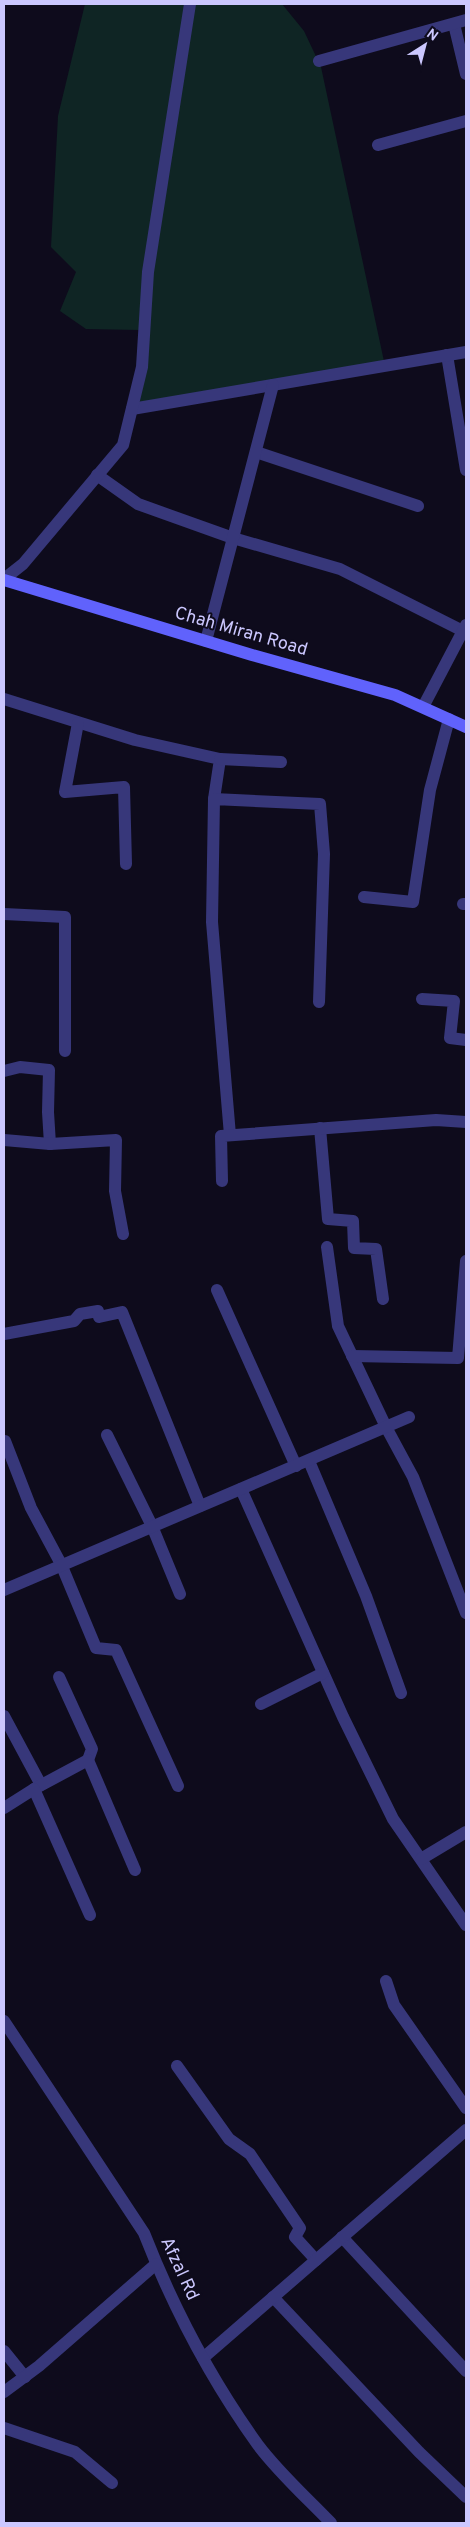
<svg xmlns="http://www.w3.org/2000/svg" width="470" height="2527" viewBox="0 0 470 2527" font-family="Overpass,sans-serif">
	<rect width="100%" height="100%" fill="#0e0b1c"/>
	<!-- green -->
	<path fill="#0f2524" d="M85,4H282L304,31L321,67L385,366L132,409L140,330L86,329L60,311L76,272L51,247L58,116Z"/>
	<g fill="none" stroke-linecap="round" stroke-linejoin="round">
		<!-- minor -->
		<g stroke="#37377a" stroke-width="12">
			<path d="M454,24L466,74"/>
			<path d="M319,61L466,20"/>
			<path d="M378,145L466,121"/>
			<path d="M447,355L466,470"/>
			<path d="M132,409L466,352"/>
			<path d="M256,452L418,506"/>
			<path d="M97,475L138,504L233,538L340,569L463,631"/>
			<path d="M4,579L23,564L123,445L142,367L148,272L190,4"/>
			<path d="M206,641L273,385"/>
			<path d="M4,699L135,740L220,759L214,799"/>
			<path d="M423,707L466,625"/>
			<path d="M78,723L65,792L124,787L126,864"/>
			<path d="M220,759L281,762"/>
			<path d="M364,897L413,902L430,790L449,719"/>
			<path d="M463,904H466"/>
			<path d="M4,914L65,917V1051"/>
			<path d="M422,999L454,1001L450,1038L466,1040"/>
			<path d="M4,1071L20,1067L49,1070L48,1112L50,1144"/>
			<path d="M320,1128L328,1219L353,1221L354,1248L376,1249L383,1299"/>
			<path d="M230,1135L212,922L214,799L320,804L324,854L319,1002"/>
			<path d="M4,1140L50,1144L116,1140L115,1191L123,1234"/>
			<path d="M222,1181L221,1136L436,1120L466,1122"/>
			<path d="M327,1247L338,1326L386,1427L413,1477L466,1613"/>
			<path d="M217,1290L296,1466"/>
			<path d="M4,1334L74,1321L80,1314L98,1311L99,1317L122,1312L200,1506"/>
			<path d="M352,1356L458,1358L466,1261"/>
			<path d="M107,1435L152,1526L180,1594"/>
			<path d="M5,1441L31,1508L61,1564L96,1648L116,1650L178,1786"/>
			<path d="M309,1461L366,1596L401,1693"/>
			<path d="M241,1489L343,1717L393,1819L466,1925"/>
			<path d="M4,1590L409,1417"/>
			<path d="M59,1677L92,1749L88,1760"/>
			<path d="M261,1704L323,1673"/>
			<path d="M4,1716L41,1785"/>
			<path d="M34,1789L88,1760L135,1870"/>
			<path d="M4,1808L34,1789L90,1915"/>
			<path d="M421,1859L466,1832"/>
			<path d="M386,1981L394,2005L466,2108"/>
			<path d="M177,2066L229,2139L250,2154L300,2228L295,2237L316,2260"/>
			<path d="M342,2237L466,2371"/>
			<path d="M273,2297L419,2452L466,2497"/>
			<path d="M4,2351L25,2377"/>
			<path d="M203,2358L466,2130"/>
			<path d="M4,2428L75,2452L112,2483"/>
		</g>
		<!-- tertiary -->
		<g stroke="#37377a" stroke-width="12">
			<path d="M4,2021L144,2233C173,2307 212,2381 258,2445C279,2473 307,2498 331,2523"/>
			<path d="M4,2392L39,2366L156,2264"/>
		</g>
		<!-- secondary -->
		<path stroke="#6062fc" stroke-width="12" d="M4,580L252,655L395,695L466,727"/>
	</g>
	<g text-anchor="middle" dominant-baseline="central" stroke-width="4" stroke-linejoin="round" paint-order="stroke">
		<!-- street labels -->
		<g font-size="18" fill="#cbc7fe" stroke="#0e0b1c">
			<text transform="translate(241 632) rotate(16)">Chah Miran Road</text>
			<text transform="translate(179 2269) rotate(65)">Afzal Rd</text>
		</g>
	</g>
	<!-- border -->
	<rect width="470" height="2527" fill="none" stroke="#cbc7fe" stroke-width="10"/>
	<!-- north arrow -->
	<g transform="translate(425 45) rotate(36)" stroke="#0e0b1c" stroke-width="4" paint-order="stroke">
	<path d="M0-4L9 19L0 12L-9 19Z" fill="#cbc7fe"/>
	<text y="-8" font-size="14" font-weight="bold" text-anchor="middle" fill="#cbc7fe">N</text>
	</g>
</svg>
